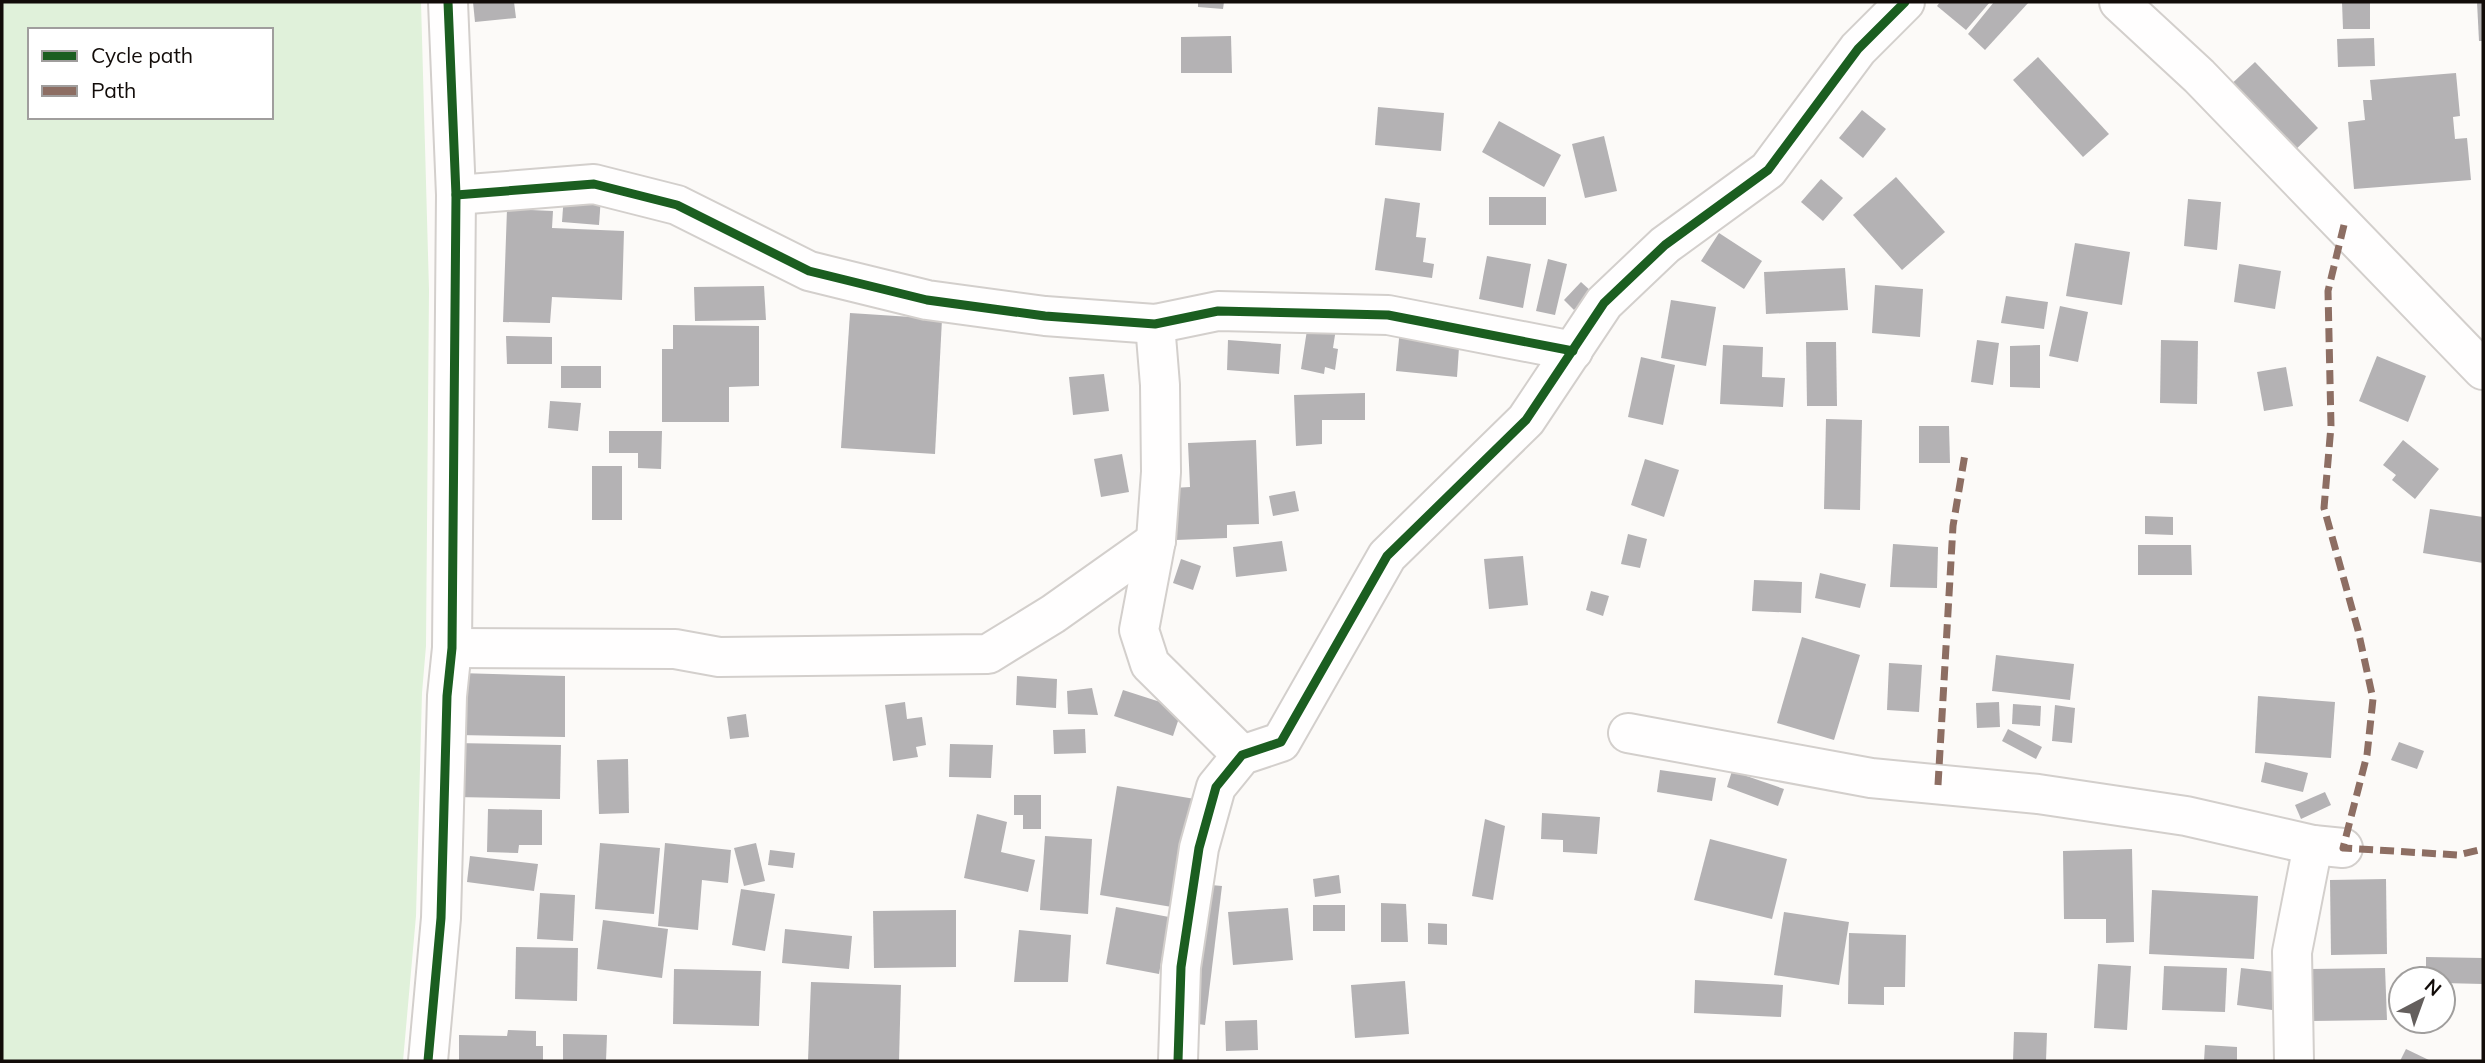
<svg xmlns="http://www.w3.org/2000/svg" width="2485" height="1063" viewBox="0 0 2485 1063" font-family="Mulish,sans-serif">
	<rect width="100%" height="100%" fill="#fcfaf8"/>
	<!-- green -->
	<path fill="#e0f1da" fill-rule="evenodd" d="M2,2H421L429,290L426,646L422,693L416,916L403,1061H2ZM30,30H271V117H30Z"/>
	<!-- building -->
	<g fill="#b4b2b4">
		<path d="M473,2H514L516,18L475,22Z"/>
		<path d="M1198,2H1224L1223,9L1198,7Z"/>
		<path d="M1940,2H1990L1966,30L1937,6Z"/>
		<path d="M1994,2H2029L1985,50L1968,34Z"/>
		<path d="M2342,2H2370V29H2343Z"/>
		<path d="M2477,2H2483V41H2479Z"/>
		<path d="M1231,36L1232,73H1181V37Z"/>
		<path d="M2374,38L2375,66L2338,67L2337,39Z"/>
		<path d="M2038,57L2109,134L2083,157L2013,80Z"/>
		<path d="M2255,62L2318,128L2289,156L2226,89Z"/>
		<path d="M2456,73L2460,116L2453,117L2455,139L2467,138L2471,180L2354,189L2348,122L2365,120L2363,100H2372L2370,80Z"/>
		<path d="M1378,107L1444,113L1441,151L1375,145Z"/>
		<path d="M1862,110L1886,129L1863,158L1839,138Z"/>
		<path d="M1499,121L1561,155L1544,187L1482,152Z"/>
		<path d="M1604,136L1617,191L1585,198L1572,144Z"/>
		<path d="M1896,177L1945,232L1902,270L1853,215Z"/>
		<path d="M1821,179L1843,198L1823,221L1801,202Z"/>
		<path d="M564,194L601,197L599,225L562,222Z"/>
		<rect x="1489" y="197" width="57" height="28"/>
		<path d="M1385,198L1420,203L1416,237L1426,238L1423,262L1434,264L1432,278L1375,270Z"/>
		<path d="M2188,199L2221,202L2217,250L2184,246Z"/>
		<path d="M507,209L553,211L552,228L624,231L622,300L552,297L550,323L503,322Z"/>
		<path d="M1719,233L1762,261L1744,289L1701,261Z"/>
		<path d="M2075,243L2130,252L2122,305L2066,296Z"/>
		<path d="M1487,256L1531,264L1523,308L1479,299Z"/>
		<path d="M1548,259L1567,264L1555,315L1536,311Z"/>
		<path d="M2239,264L2281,271L2275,309L2234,302Z"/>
		<path d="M1845,268L1848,310L1766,314L1764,272Z"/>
		<path d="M1581,282L1592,292L1574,310L1564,300Z"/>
		<path d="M1875,285L1923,289L1920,337L1872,333Z"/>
		<path d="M764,286L766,320L695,321L694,287Z"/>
		<path d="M2006,296L2048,302L2044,329L2001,323Z"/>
		<path d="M1671,300L1716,307L1706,366L1661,358Z"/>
		<path d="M2060,306L2088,312L2078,362L2049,356Z"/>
		<path d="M850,313L942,319L935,454L841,448Z"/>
		<path d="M1309,317L1337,322L1333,348L1338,349L1335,370L1325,367L1324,374L1301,369Z"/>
		<path d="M673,325L759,326V386L729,387V422H662V349H673Z"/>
		<path d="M1400,328L1460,333L1457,377L1396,371Z"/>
		<path d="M506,336L552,337V364H507Z"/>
		<path d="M1228,340L1281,344L1279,374L1227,370Z"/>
		<path d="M1977,340L1999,343L1993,385L1971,382Z"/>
		<path d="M2161,340L2198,341L2197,404L2160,403Z"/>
		<path d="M1806,342H1836L1837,406H1807Z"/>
		<path d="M1723,345L1763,347L1762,377L1785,378L1783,407L1720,404Z"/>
		<path d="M2040,345V388L2010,387V346Z"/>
		<path d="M2377,356L2426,376L2408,422L2359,401Z"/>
		<path d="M1641,357L1675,365L1663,425L1628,417Z"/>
		<rect x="561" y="366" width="40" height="22"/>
		<path d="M2286,367L2293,406L2264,411L2257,372Z"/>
		<path d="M1104,374L1109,411L1073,415L1069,377Z"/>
		<path d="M1365,393V420H1322V444L1296,446L1294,395Z"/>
		<path d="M550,401L581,403L578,431L548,428Z"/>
		<path d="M1826,419L1862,420L1860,510L1824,509Z"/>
		<path d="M1919,426H1949L1950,463H1919Z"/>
		<path d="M609,431H662L661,469L638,468V453H609Z"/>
		<path d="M1256,440L1259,524L1227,525V538L1176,540L1173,488L1190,487L1188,443Z"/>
		<path d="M2403,440L2439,469L2415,499L2392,480L2396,475L2383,465Z"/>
		<path d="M1122,454L1129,492L1101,497L1094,459Z"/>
		<path d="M1645,459L1679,470L1664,517L1631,505Z"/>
		<rect x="592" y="466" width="30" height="54"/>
		<path d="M1295,491L1299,511L1273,516L1269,496Z"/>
		<path d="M2430,509L2483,517V563L2423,553Z"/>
		<path d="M2145,516L2173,517V535L2145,534Z"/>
		<path d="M1628,534L1647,539L1640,568L1621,564Z"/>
		<path d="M1282,541L1287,571L1236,577L1233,547Z"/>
		<path d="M1893,544L1938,547L1937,588L1890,587Z"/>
		<path d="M2138,545H2191L2192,575H2138Z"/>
		<path d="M1523,556L1528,605L1489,609L1484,559Z"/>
		<path d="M1181,559L1201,566L1193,590L1173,583Z"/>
		<path d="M1820,573L1866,584L1860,608L1815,598Z"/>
		<path d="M1754,580L1802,582L1801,613L1752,611Z"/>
		<path d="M1591,591L1609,596L1603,616L1586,610Z"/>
		<path d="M1802,637L1860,655L1834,740L1777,723Z"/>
		<path d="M1996,655L2074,664L2070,700L1992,691Z"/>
		<path d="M1889,663L1922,665L1919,712L1887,710Z"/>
		<path d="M459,673L565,676V737L458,735Z"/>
		<path d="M1017,676L1057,679L1056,708L1016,705Z"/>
		<path d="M1092,688L1098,715L1068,714L1067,691Z"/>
		<path d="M1123,690L1182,709L1173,736L1114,716Z"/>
		<path d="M2258,696L2335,702L2331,758L2255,753Z"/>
		<path d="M905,702L907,719L922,717L926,745L916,747L918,757L893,761L885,705Z"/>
		<path d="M1999,702L2000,727L1977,728L1976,703Z"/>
		<path d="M2013,704L2041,706L2040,726L2012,724Z"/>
		<path d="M2055,705L2075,708L2072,743L2052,741Z"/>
		<path d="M746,714L749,737L730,739L727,717Z"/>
		<path d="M1085,729L1086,753L1054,754L1053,730Z"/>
		<path d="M2008,729L2042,747L2036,759L2002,741Z"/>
		<path d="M2399,742L2424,751L2417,769L2391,760Z"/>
		<path d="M455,743L561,745L560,799L455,797Z"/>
		<path d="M950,744L993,745L991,778L949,777Z"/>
		<path d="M628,759L629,813L599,814L597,760Z"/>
		<path d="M2265,762L2308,773L2303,792L2261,782Z"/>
		<path d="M1660,770L1716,778L1712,801L1657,792Z"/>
		<path d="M1732,771L1784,789L1778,806L1727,787Z"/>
		<path d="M1117,786L1195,799L1178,908L1100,895Z"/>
		<path d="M2325,792L2331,805L2301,819L2295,805Z"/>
		<path d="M1014,795H1041V829H1023V815H1014Z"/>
		<path d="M488,809L542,810V845H519L518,853L487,852Z"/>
		<path d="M1542,813L1600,817L1597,854L1563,852V840L1541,839Z"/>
		<path d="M977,814L1007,822L1001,852L1035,860L1028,892L964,878Z"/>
		<path d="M1485,819L1505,826L1493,900L1472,896Z"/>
		<path d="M1045,836L1092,839L1088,914L1040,910Z"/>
		<path d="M1710,839L1787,859L1772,919L1694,900Z"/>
		<path d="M600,843L660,848L654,914L595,909Z"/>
		<path d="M665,843L731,850L728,883L702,880L698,930L658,926Z"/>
		<path d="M756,843L765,881L744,886L734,848Z"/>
		<path d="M2132,849L2134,942L2106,943V919H2064L2063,851Z"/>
		<path d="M770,850L795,853L793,868L768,865Z"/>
		<path d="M470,856L538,864L534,891L467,882Z"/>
		<path d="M1339,875L1341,893L1315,897L1313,879Z"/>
		<path d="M2386,879L2387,954L2331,955L2330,880Z"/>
		<path d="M1200,884L1222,886L1205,1025L1183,1022Z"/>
		<path d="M741,889L775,894L765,951L732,945Z"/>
		<path d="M2152,890L2258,896L2254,959L2149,954Z"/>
		<path d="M540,893L575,895L573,941L537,939Z"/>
		<path d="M1381,903L1406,904L1408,942H1381Z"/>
		<rect x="1313" y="905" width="32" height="26"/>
		<path d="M1116,907L1169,917L1159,974L1106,964Z"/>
		<path d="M1288,908L1293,960L1233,965L1228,912Z"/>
		<path d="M956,910V967L874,968L873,911Z"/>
		<path d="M1784,912L1849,922L1839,985L1774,975Z"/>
		<path d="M603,920L668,929L662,978L597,969Z"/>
		<path d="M1428,923L1447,924V945L1428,944Z"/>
		<path d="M785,929L852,936L849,969L782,963Z"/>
		<path d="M1019,930L1071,935L1068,982H1014Z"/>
		<path d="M1849,933L1906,935L1905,987H1884V1005L1848,1004Z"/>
		<path d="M516,947L578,948L577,1001L515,999Z"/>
		<path d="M2426,957L2483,958V984L2443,983V979H2426Z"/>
		<path d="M2098,964L2131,966L2127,1030L2094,1028Z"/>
		<path d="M2164,966L2227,968L2225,1012L2162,1010Z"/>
		<path d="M2241,968L2284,973L2279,1011L2237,1005Z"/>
		<path d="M2385,968L2387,1020L2311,1021L2310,969Z"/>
		<path d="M674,969L761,971L759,1026L673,1024Z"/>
		<path d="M1695,980L1783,985L1781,1017L1694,1013Z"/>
		<path d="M1405,981L1409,1034L1355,1038L1351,985Z"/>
		<path d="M811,982L901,985L899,1061H808Z"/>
		<path d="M1257,1020L1258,1050L1226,1051L1225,1021Z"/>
		<path d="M508,1030L536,1031V1046H543V1061H459V1035L507,1036Z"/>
		<path d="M2014,1032L2047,1033L2046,1061H2013Z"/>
		<path d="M563,1034L607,1035L606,1061H563Z"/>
		<path d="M2205,1045L2237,1047V1061H2204Z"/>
		<path d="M2406,1049L2431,1061H2400Z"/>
	</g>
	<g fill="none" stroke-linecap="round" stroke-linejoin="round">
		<!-- street casing -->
		<g stroke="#d3cfcc" stroke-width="42">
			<g id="street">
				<path d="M2119,2L2199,76L2483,370"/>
				<path d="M456,195L594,184L677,205L809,271L927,300L1045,316L1155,324L1218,311L1388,315L1573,351"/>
				<path d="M1155,324L1160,385L1161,472L1156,540L1139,630L1150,664L1242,755"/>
				<path d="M452,648L675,649L719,657L988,654L1053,614L1156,541"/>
				<path d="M1628,733L1871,778L2038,794L2186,816L2313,845L2343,848"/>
				<path d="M428,1061L441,918L447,696L452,648L456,195L448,2"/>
				<path d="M1178,1061L1181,967L1199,848L1216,787L1242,755L1281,742L1387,556L1526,420L1604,303L1665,245L1768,170L1858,49L1905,2"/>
				<path d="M2294,1061L2292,952L2313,845"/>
			</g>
		</g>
		<!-- street -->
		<use href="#street" stroke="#fffefe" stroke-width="38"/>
		<!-- quiet -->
		<g stroke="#8d6e63" stroke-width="7" stroke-dasharray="14 7" stroke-linecap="butt">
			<path d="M2344,225L2328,291L2331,426L2324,508L2358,630L2373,699L2367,755L2343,848L2458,855L2483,849"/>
			<path d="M1938,785L1953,526L1965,454"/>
		</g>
		<!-- cycleway casing -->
		<g stroke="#fff" stroke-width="13">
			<g id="cycleway">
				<path d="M456,195L594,184L677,205L809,271L927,300L1045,316L1155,324L1218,311L1388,315L1573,351"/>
				<path d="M428,1061L441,918L447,696L452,648L456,195L448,2"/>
				<path d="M1178,1061L1181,967L1199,848L1216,787L1242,755L1281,742L1387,556L1526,420L1604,303L1665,245L1768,170L1858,49L1905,2"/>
			</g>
		</g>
		<!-- cycleway -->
		<use href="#cycleway" stroke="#1b5e20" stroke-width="9"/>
	</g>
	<!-- border -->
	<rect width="2485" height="1063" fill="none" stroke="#120c09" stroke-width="7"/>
	<!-- legend -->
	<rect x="28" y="28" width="245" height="91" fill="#ffffff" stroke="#a09e9d" stroke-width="2"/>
	<rect x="42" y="51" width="35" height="10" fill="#1b5e20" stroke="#a09e9d" stroke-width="2"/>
	<text x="91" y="63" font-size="21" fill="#120c09">Cycle path</text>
	<rect x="42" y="86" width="35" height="10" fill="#8d6e63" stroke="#a09e9d" stroke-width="2"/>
	<text x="91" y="98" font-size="21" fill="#120c09">Path</text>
	<!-- north arrow -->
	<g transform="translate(2422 1000) rotate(41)"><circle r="33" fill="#ffffff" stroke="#a09e9d" stroke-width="2"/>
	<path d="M0-5L12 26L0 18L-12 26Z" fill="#645f5d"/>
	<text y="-10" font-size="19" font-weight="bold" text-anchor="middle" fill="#120c09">N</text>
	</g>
</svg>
